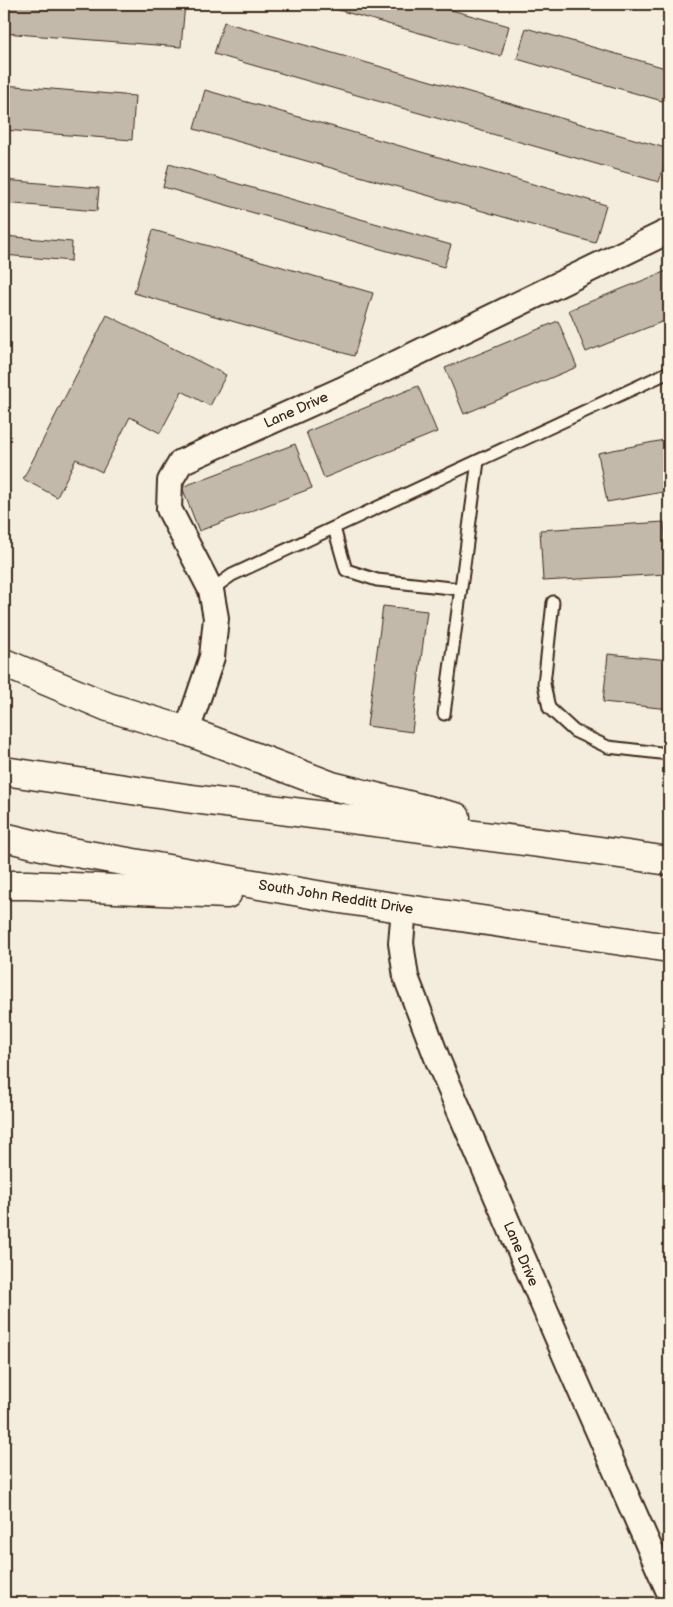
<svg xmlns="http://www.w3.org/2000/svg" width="673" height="1607" viewBox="0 0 673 1607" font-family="'Balsamiq Sans',sans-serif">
	<rect width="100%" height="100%" fill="#f4eddd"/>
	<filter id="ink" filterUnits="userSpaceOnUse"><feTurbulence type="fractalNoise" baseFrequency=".02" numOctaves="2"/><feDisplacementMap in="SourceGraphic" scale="10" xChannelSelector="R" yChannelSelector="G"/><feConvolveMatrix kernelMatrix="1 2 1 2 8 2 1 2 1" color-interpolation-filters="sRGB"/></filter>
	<g filter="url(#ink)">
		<!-- building -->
		<g fill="#c3b9aa" stroke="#3b2a1e">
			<path d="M4,4H185L181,47L4,33Z"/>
			<path d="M317,4H430L509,26L501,56Z"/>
			<path d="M224,22L669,149L659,182L214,54Z"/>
			<path d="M526,28L669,69V103L517,59Z"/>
			<path d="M4,85L135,96L132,140L4,130Z"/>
			<path d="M205,90L606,205L595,243L194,129Z"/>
			<path d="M169,164L451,245L444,267L163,187Z"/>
			<path d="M4,180L99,188L97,211L4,203Z"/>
			<path d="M153,230L373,293L354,356L134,293Z"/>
			<path d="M4,236L72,242L71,261L4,255Z"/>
			<path d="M669,270V319L586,352L569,310Z"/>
			<path d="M107,315L226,375L210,406L182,391L160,433L130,417L102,472L76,459L57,497L23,479Z"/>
			<path d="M558,321L577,367L464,414L445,368Z"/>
			<path d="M418,386L437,432L324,478L306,432Z"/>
			<path d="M669,439V491L607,502L598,453Z"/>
			<path d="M295,444L312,488L199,531L182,487Z"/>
			<path d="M664,522L667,574L543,581L540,530Z"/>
			<path d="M383,606L427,611L412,732L367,726Z"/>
			<path d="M608,654L669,660V709L603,702Z"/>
		</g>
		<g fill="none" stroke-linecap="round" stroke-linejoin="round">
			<!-- lane casing -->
			<g stroke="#3b2a1e" stroke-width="15">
				<g id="lane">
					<path d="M334,528L346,570L377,580L460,589"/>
					<path d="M211,590L232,575L669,372"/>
					<path d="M553,602L544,684L549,708L574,731L608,747L669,754"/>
					<path d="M444,714L478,461"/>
				</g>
			</g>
			<!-- street casing -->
			<g stroke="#3b2a1e" stroke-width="28">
				<g id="street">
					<path d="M187,731L212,657L216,618L211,590L169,509L170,481L181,462L341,390L669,231"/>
					<path d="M404,908L401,943L406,977L439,1063L573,1374L669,1592"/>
				</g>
			</g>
			<!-- highway casing -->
			<g stroke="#3b2a1e" stroke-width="31">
				<g id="highway">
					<path d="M4,663L108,707L187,731L332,786L456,817"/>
					<path d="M4,771L185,798L571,847L669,861"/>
					<path d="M4,837L54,849L340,899L669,948"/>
					<path d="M4,885H28L227,894"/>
				</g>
			</g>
			<!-- lane -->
			<use href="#lane" stroke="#fcf5e5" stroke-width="11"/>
			<!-- street -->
			<use href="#street" stroke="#fcf5e5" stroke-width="24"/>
			<!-- highway -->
			<use href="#highway" stroke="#fcf5e5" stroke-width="28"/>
		</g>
	</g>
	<g text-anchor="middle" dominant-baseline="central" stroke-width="4" stroke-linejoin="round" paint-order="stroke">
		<!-- street labels -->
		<g font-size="14" fill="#3b2a1e" stroke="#fcf5e5">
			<text transform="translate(296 410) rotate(-24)">Lane Drive</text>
			<text transform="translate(336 897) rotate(9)">South John Redditt Drive</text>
			<text transform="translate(521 1254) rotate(67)">Lane Drive</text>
		</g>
	</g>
	<!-- margin -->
	<rect width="673" height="1607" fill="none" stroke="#fcf5e5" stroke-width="20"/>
	<rect x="10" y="10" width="653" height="1587" fill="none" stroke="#3b2a1e" stroke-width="2" filter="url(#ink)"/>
</svg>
